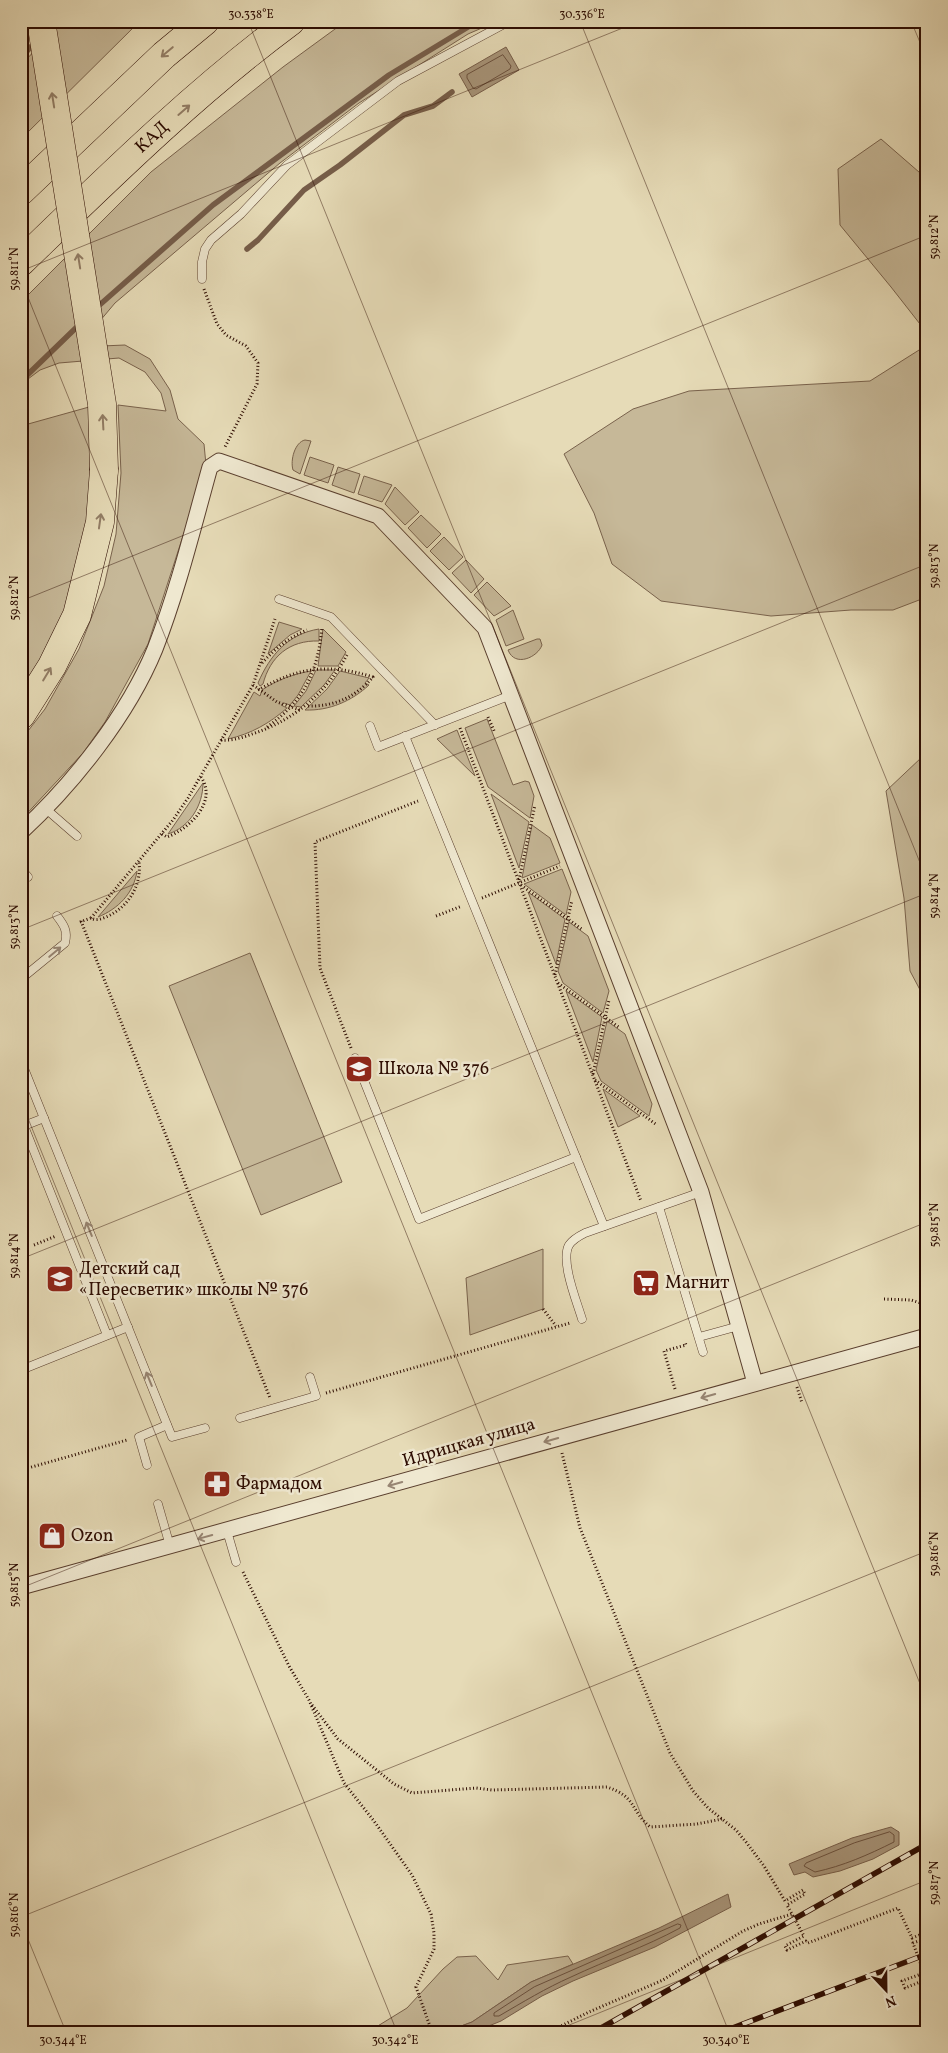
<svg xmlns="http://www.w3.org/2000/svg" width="948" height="2053" viewBox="0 0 948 2053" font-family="Vollkorn,serif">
	<rect width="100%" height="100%" fill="#e6dbb7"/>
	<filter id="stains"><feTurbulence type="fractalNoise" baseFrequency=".004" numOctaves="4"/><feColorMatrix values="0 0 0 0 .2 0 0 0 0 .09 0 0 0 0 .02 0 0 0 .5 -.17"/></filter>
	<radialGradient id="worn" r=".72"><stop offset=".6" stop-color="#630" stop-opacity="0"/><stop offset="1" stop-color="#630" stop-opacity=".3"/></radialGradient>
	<!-- green -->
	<g fill="#c6b898" stroke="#79624c">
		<path d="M63,21H140L21,139V65Z"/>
		<path d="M346,21H498L468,34L359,103L280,163L115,303L78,347L125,345L150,359L170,390L178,419L204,444L206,465L148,644L105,722L83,753L21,820V740L45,709L79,649L104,586L116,534L121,473L118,405L166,411L161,393L145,372L119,358L59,363L40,370L28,379L21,388V302L151,172L283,67Z"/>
		<path d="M881,139L927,179V333L891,287L840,225L838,169Z"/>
		<path d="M927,345V597L893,610H851L771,616L661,601L612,564L594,513L564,454L633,409L689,391L870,381Z"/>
		<path d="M89,407L91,411V519L68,607L21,700V426Z"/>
		<path d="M305,440L311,441L300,474L293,470C290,460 295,442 305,440Z"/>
		<path d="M310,457L334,465L328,483L304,475Z"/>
		<path d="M338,467L360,474L354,493L332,485Z"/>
		<path d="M364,476L392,485L382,502L358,494Z"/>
		<path d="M395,487L419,512L405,525L385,504Z"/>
		<path d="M421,515L441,534L427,548L408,528Z"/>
		<path d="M444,537L463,557L449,570L430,551Z"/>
		<path d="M466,560L484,579L471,593L452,573Z"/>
		<path d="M487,582L511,606L494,616L474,595Z"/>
		<path d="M513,610L524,639L506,646L496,620Z"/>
		<path d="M279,622L302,629L290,635L268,654Z"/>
		<path d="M319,629V641C289,640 270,657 263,684L260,686L258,683C270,655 288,634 319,629Z"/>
		<path d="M323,629L346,652L338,666H318Z"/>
		<path d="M537,639H540L542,645C538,657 515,668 508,650Z"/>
		<path d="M316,670H335L324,685L301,707L294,706L306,691Z"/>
		<path d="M311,671L298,695L290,705L284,703L281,705L287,708C270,723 251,734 228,739L254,692L260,696L262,690C277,680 293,674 311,671Z"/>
		<path d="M340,671L369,678L365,683L369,685C352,701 329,711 305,710L327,689Z"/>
		<path d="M487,719L513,785L525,781L529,782L534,796L530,818L488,787L465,728Z"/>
		<path d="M457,730L475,776L437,739Z"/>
		<path d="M927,745V1003L910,971L904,898L886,791L922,757Z"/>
		<path d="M203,783C203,805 190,827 168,834Z"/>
		<path d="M491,794L529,822L519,868Z"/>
		<path d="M532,825L550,838L560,863L522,878Z"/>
		<path d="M562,869L571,892L566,915L524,884Z"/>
		<path d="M137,871C134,893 118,909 98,917Z"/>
		<path d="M528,892L565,919L556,964Z"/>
		<path d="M569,922L588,936L609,991L603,1013L563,983L558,971Z"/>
		<path d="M250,953L342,1182L261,1215L169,986Z"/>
		<path d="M566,991L602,1017L593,1062Z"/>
		<path d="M607,1021L625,1034L652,1104L649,1116L601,1081L596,1070Z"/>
		<path d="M603,1089L640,1116L618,1127Z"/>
		<path d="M543,1249V1309L470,1335L466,1278Z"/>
		<path d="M476,1956L498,1980L507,1965L568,1956L573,1964L531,1982L472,2022L445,2032H368L407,2008L443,1969L457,1957Z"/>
	</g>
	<!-- water -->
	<g fill="#a79479" stroke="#765d49">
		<path d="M506,47L519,70L472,97L459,74Z"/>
		<path d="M891,1827L899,1832V1845L873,1859L840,1871L813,1877L805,1872L794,1875L789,1864L852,1838Z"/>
		<path d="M728,1894L731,1907L655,1947L573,1981L542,1996L501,2021L474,2032H445L472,2022L531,1982L659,1928Z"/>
	</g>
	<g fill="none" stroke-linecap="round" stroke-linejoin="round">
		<!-- shore -->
		<g stroke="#6a503d" stroke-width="1">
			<path d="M503,55L511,66L510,69L476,89L473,88L467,78V75Z"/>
			<path d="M890,1832L894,1835V1842C868,1855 843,1866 815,1872L804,1866L806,1863L854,1843Z"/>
			<path d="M678,1924L681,1925L680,1928C645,1947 607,1960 571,1977C546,1988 523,2002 499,2016H494V2013L534,1987Z"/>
		</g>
		<!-- stream -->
		<g stroke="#765d49" stroke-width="5.5">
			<path d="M23,21L32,31"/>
			<path d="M21,58L36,41"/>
			<path d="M247,249L258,240L304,190L340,165L404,115L433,106L452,92"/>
			<path d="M95,309L213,205L389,75L478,21"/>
			<path d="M21,381L81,323"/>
		</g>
		<!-- lane casing -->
		<g stroke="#5a3f2e" stroke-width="9">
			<g id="lane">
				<path d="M202,279V262L205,249L211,240L241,214L287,165L398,81L510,21"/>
				<path d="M279,599L331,617L435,725"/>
				<path d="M370,726L378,747L511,695"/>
				<path d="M405,736L604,1226"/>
				<path d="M46,809L77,836"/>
				<path d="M21,869L28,877"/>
				<path d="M21,979L65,943C68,931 64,925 57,916"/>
				<path d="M355,1058L419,1219L576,1157"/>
				<path d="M21,1061L172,1437L205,1428"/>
				<path d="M24,1126L107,1335"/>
				<path d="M21,1127L44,1118"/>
				<path d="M659,1207L703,1352"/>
				<path d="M582,1319C577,1302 560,1261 569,1245C573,1239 579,1236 585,1233L701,1192"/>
				<path d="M699,1337L739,1326"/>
				<path d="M21,1370L128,1327"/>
				<path d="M240,1418L316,1396L310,1377"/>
				<path d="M147,1465L139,1437L167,1425"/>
				<path d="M158,1504L170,1546"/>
				<path d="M227,1531L236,1562"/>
			</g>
		</g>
		<!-- street casing -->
		<g stroke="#5a3f2e" stroke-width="17">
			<g id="street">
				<path d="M21,832C73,784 128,715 155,649C178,590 193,528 210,467L219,461L378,516L485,628L701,1192L755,1383"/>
				<path d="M21,1587L927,1336"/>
			</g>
		</g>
		<!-- highway casing -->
		<g stroke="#2c0b01" stroke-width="29">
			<g id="highway">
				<path d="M21,191L164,55L205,21"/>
				<path id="s1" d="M21,262C108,178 194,93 291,21"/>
				<path d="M21,715L52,666L77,615L100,522L104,470"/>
			</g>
		</g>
		<!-- path -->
		<g stroke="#2c0b01" stroke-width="3" stroke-dasharray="1 2.5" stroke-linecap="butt">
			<path d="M204,289L217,324L226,335L246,346L258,363L257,384L225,447"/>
			<path d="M262,663C276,648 288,638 307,630"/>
			<path d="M253,685L277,702L300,710"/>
			<path d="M258,690C299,667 328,663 373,677C355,698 333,707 306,706"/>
			<path d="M488,717L495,733"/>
			<path d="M267,727C304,701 318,672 322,627"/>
			<path d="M460,728L641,1201"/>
			<path d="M221,740C233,741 244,737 255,733C296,719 328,691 348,653"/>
			<path d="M162,834L167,837C189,829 218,802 201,777"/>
			<path d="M519,880L535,805"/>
			<path d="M521,885L583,930"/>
			<path d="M482,898L560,866"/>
			<path d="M436,916L462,906"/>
			<path d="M91,918L173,820L188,798L253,685L275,619"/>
			<path d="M81,921L270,1398"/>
			<path d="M80,922L91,918C96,921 101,919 106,917C128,908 142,885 139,862"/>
			<path d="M555,975L572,900"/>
			<path d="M558,983L620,1028"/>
			<path d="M351,1048L320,968L315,842L418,801"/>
			<path d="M593,1074L609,1000"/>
			<path d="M595,1080L657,1125"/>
			<path d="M34,1245L56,1236"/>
			<path d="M884,1299L911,1300L927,1305"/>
			<path d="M543,1309L556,1326"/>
			<path d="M797,1387L802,1403"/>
			<path d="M675,1389L664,1351L686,1345L685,1342"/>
			<path d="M326,1393L570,1323"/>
			<path d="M562,1453L580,1528L670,1753L693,1791L708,1808L736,1830L746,1842L764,1866L785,1901L803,1890L805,1894L787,1905L804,1936L785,1946L787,1950L806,1941L808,1943L898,1908L912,1938L927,1932"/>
			<path d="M21,1470L127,1440"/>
			<path d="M243,1572L289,1666L309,1700L344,1783L374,1821L412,1875L431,1914L434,1933V1949L416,1987L432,2032"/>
			<path d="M312,1705L338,1739L394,1784L412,1793L476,1788L492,1790L607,1787C637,1797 630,1810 650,1827L697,1824L722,1819"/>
			<path d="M927,1938L913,1943L924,1973L902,1981L905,1988L925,1980L927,1983"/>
			<path d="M549,2032L589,2012L663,1980L743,1931L759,1924L792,1914"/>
		</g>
		<!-- lane -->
		<use href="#lane" stroke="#efe8d0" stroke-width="8"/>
		<!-- street -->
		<use href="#street" stroke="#efe8d0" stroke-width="15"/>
		<!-- highway -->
		<use href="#highway" stroke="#e6dbb7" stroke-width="28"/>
		<!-- rail casing -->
		<g stroke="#2c0b01" stroke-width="5.5">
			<g id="rail">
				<path d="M594,2032L927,1844"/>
				<path d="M722,2032L927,1954"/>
			</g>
		</g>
		<!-- rail -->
		<use href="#rail" stroke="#efe8d0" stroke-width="4" stroke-dasharray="11" stroke-linecap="butt"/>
		<!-- highway-bridge casing -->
		<g stroke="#2c0b01" stroke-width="29" stroke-linecap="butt">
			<path id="highway-bridge" d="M41,21L102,404L104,470"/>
		</g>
		<!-- highway-bridge -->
		<use href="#highway-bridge" stroke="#e6dbb7" stroke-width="28"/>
	</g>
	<!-- one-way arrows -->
	<defs><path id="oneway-shaft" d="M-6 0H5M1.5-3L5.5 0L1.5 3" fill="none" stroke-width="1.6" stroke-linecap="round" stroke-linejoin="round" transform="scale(1.25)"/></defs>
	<g stroke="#927d65">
		<use href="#oneway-shaft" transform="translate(167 52) rotate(140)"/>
		<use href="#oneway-shaft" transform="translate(53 100) rotate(-99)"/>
		<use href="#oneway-shaft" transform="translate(184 110) rotate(-41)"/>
		<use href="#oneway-shaft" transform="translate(79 261) rotate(-99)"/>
		<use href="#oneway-shaft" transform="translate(103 422) rotate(-93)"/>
		<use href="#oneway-shaft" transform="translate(100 521) rotate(-82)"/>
		<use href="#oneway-shaft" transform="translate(47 674) rotate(-59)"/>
	</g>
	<g stroke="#978573">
		<use href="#oneway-shaft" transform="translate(55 952) rotate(-40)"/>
		<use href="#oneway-shaft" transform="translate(89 1229) rotate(-112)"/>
		<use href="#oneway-shaft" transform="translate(149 1379) rotate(-112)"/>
		<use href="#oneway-shaft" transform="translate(708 1396) rotate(164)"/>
		<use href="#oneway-shaft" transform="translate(551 1440) rotate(164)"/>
		<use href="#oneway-shaft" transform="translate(395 1484) rotate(164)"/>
		<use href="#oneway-shaft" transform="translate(205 1537) rotate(165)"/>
	</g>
	<!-- ticks -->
	<path fill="none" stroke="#2c0b01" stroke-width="1" stroke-opacity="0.45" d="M248,21L927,1701M580,21L927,880M911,21L927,59M21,271L640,21M21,280L729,2032M21,601L927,235M21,930L927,564M21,1101L397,2032M21,1259L927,893M21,1588L927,1222M21,1917L927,1551M21,1922L66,2032M552,2032L927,1880"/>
	<!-- icons -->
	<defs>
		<g id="school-square" transform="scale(1.4375)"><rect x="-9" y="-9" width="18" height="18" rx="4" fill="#8f2418" stroke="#efe8d0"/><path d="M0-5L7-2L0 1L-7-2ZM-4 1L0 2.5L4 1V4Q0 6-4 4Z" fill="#fff"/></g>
		<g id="supermarket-square" transform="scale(1.4375)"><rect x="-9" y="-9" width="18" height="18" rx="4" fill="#8f2418" stroke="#efe8d0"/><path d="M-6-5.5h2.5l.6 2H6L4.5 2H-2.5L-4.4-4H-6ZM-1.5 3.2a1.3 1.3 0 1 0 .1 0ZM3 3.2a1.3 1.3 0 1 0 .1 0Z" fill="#fff"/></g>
		<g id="pharmacy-square" transform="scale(1.4375)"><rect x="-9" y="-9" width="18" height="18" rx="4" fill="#8f2418" stroke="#efe8d0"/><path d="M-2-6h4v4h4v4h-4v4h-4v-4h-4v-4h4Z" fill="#fff"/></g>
		<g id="shop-square" transform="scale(1.4375)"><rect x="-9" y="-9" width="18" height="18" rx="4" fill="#8f2418" stroke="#efe8d0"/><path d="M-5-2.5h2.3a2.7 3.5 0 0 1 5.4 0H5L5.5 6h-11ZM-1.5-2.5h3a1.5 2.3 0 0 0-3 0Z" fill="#fff"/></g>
	</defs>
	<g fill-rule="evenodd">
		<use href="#school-square" x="359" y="1069"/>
		<use href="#school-square" x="60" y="1279"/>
		<use href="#supermarket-square" x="646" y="1283"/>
		<use href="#pharmacy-square" x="217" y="1484"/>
		<use href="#shop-square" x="52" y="1536"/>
	</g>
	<g text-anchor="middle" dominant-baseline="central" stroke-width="5" stroke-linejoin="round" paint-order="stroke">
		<!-- street labels -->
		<g font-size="18" fill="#2c0b01" stroke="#efe8d0">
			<text stroke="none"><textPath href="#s1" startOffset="181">КАД</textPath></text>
			<text transform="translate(469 1443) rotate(-16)">Идрицкая улица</text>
		</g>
		<!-- poi labels -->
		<g font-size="18" fill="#2c0b01" stroke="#efe8d0" text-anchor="start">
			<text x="378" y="1069">Школа № 376</text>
			<text x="79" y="1269">Детский сад<tspan x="79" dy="21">«Пересветик» школы № 376</tspan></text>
			<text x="665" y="1283">Магнит</text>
			<text x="236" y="1484">Фармадом</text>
			<text x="71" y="1536">Ozon</text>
		</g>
	</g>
	<!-- margin -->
	<rect width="948" height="2053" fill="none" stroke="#e6dbb7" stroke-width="55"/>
	<!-- north arrow -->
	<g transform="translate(886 1990) rotate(158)" stroke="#efe8d0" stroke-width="4" paint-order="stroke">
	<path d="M0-4L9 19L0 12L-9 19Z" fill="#2c0b01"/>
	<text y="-8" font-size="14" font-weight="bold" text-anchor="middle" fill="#2c0b01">N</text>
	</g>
	<rect x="28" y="28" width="892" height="1998" fill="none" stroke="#2c0b01" stroke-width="2"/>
	<g font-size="12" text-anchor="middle" fill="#2c0b01">
		<text x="251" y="18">30.338°E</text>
		<text x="582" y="18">30.336°E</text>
		<text transform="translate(934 237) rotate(-90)" y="4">59.812°N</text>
		<text transform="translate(14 269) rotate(-90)" y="4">59.811°N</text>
		<text transform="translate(934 566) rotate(-90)" y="4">59.813°N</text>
		<text transform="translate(14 598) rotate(-90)" y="4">59.812°N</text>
		<text transform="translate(934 896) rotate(-90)" y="4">59.814°N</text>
		<text transform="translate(14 927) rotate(-90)" y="4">59.813°N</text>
		<text transform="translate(934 1225) rotate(-90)" y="4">59.815°N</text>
		<text transform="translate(14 1256) rotate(-90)" y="4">59.814°N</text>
		<text transform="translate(934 1554) rotate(-90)" y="4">59.816°N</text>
		<text transform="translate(14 1585) rotate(-90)" y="4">59.815°N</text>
		<text transform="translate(934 1883) rotate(-90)" y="4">59.817°N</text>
		<text transform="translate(14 1915) rotate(-90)" y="4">59.816°N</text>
		<text x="63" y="2044">30.344°E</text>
		<text x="395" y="2044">30.342°E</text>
		<text x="726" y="2044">30.340°E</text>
	</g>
	<rect width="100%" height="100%" filter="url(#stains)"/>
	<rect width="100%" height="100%" fill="url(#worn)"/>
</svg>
